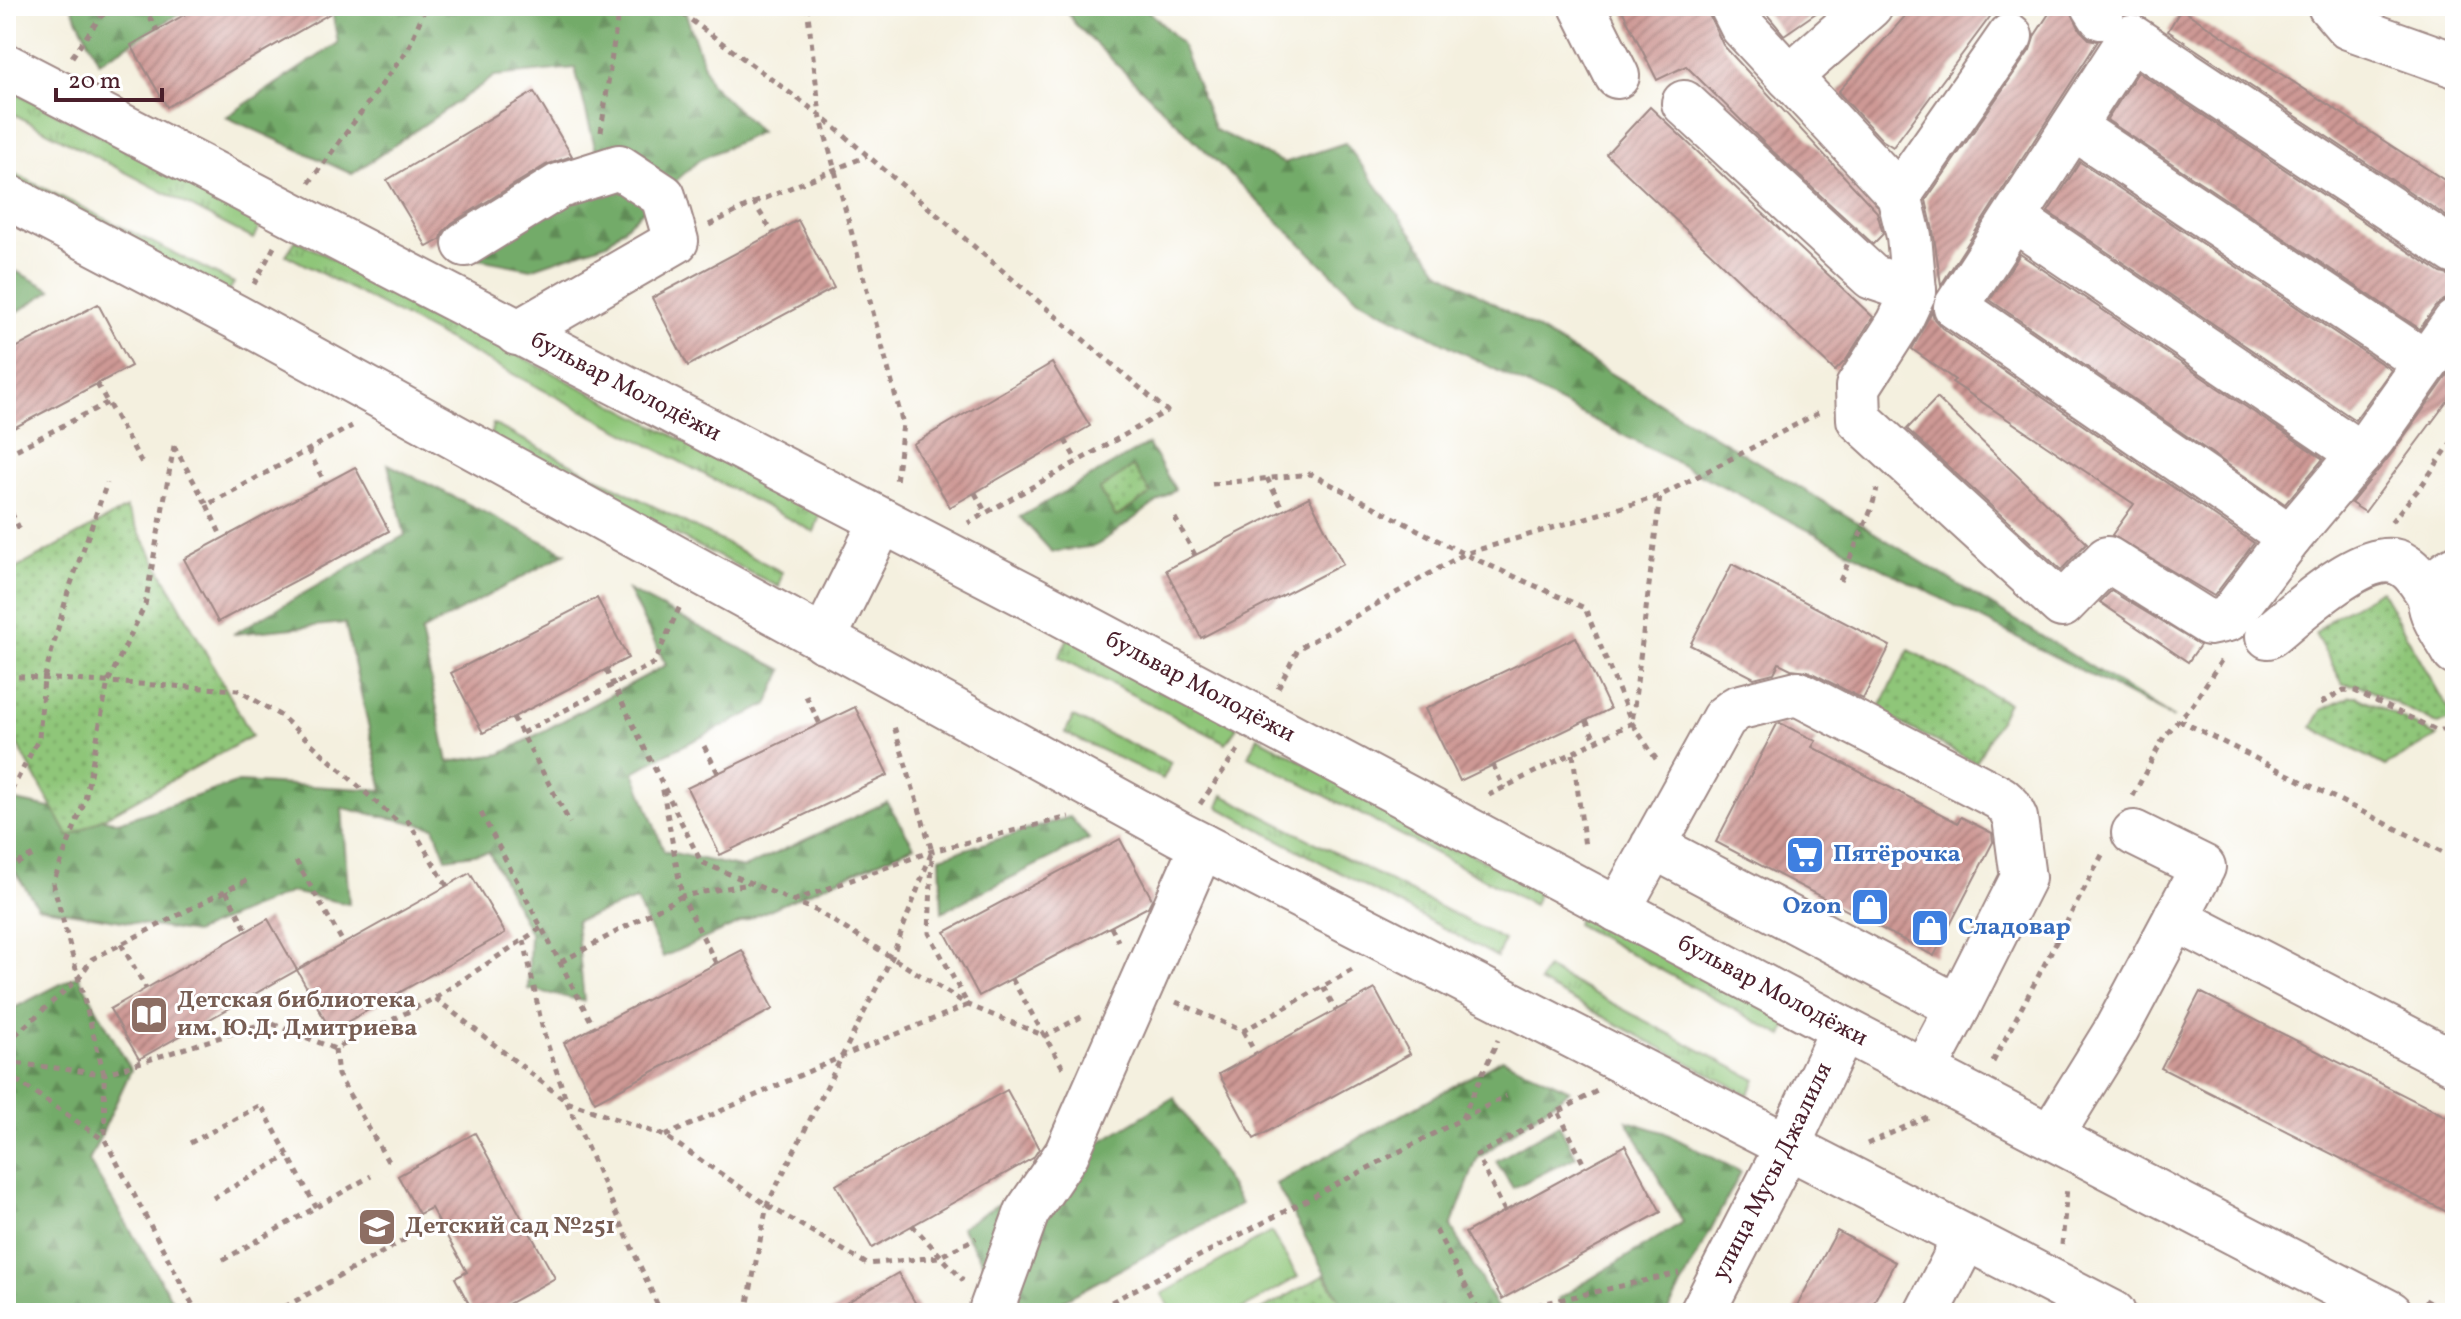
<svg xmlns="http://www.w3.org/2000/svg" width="2461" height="1319" viewBox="0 0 2461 1319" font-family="Vollkorn,serif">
	<defs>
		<pattern id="grass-tufts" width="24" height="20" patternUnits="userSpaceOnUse" patternTransform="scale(2)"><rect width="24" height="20" fill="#8fc679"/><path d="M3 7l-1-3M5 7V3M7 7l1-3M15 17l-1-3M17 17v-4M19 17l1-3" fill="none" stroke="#77a063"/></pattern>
		<pattern id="forest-firs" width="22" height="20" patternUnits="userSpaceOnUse" patternTransform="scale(2)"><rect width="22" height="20" fill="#73ab69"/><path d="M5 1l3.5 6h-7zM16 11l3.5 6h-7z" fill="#608b57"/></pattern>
		<pattern id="park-dots" width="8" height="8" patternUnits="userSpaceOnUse" patternTransform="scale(2)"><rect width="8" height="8" fill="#8fc679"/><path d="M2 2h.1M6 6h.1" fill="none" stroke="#77a063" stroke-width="1.8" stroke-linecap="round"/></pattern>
		<pattern id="building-hatch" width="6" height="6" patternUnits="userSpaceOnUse" patternTransform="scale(2)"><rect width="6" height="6" fill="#ce9995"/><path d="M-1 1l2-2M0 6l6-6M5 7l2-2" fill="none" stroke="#a97c7a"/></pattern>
	</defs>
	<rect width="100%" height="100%" fill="#fff"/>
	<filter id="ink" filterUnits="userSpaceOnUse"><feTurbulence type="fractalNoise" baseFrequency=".0125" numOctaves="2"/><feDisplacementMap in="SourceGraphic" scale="16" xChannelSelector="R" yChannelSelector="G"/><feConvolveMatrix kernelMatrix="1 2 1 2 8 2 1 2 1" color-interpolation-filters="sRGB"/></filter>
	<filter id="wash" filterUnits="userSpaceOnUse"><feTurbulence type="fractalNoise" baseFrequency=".006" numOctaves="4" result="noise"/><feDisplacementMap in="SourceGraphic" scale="32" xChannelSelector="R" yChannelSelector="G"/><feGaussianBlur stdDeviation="1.8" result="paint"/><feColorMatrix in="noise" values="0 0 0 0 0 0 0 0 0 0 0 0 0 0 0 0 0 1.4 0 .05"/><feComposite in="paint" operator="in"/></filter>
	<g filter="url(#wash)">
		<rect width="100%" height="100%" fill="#f4f0df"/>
		<!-- grass -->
		<g fill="url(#grass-tufts)" stroke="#6c7252" stroke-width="2">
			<path d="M6,87L263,221L253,239L6,110Z"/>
			<path d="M9,171L234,283L227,294L6,176Z"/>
			<path d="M296,240L821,512L814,532L286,255Z"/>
			<path d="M493,424L782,572L779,587L489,440Z"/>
			<path d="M1070,634L1237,727L1226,743L1059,657Z"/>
			<path d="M1073,717L1171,763L1163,779L1065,733Z"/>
			<path d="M1258,737L1539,891L1534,905L1249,756Z"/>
			<path d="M1223,795L1504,940L1497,957L1218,807Z"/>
			<path d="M1581,910L1790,1019L1783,1036L1576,924Z"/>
			<path d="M1546,968L1756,1080L1748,1095L1539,982Z"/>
		</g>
		<!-- forest -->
		<g fill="url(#forest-firs)" stroke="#5e654a" stroke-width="2">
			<path d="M71,6H192L99,62Z"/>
			<path d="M331,6H683L710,83L760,132L699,160L607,243L531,269L478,259L598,159L575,68L495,76L352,174L226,117L338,43Z"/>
			<path d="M1064,6H1144L1181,43L1215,130L1284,163L1345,143L1440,271L1849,517L2174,718L1358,299L1074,23Z"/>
			<path d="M6,266L52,290L6,319Z"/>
			<path d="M1148,444L1175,489L1096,546L1052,552L1020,517Z"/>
			<path d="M388,464L566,553L421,632L448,762L501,754L666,665L628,590L783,670L767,705L666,754L634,772L664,851L744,868L887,802L914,846L663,957L636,900L576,921L584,1001L528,989L530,933L489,852L446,858L434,827L342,808L349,904L291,892L194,933L38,907L6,858V799L118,822L239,782L383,790L345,623L233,634L405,535Z"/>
			<path d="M1070,817L1089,839L942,912L940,857Z"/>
			<path d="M78,975L131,1070L89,1161L180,1313L6,1312V1012Z"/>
			<path d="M1502,1059L1570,1090L1477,1159L1451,1227L1500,1313H1352L1341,1302L1276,1184Z"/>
			<path d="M1174,1097L1241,1204L1040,1313H1014L961,1227Z"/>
			<path d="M1627,1121L1663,1132L1741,1172L1667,1313H1564L1558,1299L1683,1222Z"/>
			<path d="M1559,1124L1576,1157L1513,1188L1496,1161Z"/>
		</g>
		<!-- park -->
		<g fill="url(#park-dots)" stroke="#6c7252" stroke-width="2">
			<path d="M1133,467L1151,494L1116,517L1099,490Z"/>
			<path d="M126,508L252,736L69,837L6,724V574Z"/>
			<path d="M2381,590L2453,718L2439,725L2359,685L2343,684L2315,634L2333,617Z"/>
			<path d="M1909,650L2008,703L1976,763L1878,711Z"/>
			<path d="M2351,696H2357L2437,736L2385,766L2312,727L2322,710Z"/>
			<path d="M1324,1275L1341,1302L1335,1313H1257Z"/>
		</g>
		<!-- garden -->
		<path fill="#8fc679" stroke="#6c7252" stroke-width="2" d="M1271,1232L1298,1277L1235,1313H1173L1162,1294Z"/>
		<g id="blocks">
			<!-- building -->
			<g fill="url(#building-hatch)">
				<path d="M200,6H343L167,107L131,45Z"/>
				<path d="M1620,6H1707L1710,17L1723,45L1877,212L1883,234L1873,244L1767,146L1686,66L1657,80Z"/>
				<path d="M1760,6H1826L1784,35Z"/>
				<path d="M1914,6H1998L1893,147L1882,140L1838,92Z"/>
				<path d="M2054,6H2069L2080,30L2089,39L2098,41L1941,285L1933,230L1926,200L2030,50L2035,35Z"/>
				<path d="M2181,9L2455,187V222L2168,31Z"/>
				<path d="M2138,72L2441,273L2455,277V297L2444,300L2435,307L2420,329L2107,120Z"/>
				<path d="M534,92L572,156L546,165L452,223L443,232L441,239L427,247L387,180Z"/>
				<path d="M1650,107L1873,317L1846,360L1835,371L1606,154Z"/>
				<path d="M2080,162L2391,370L2355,420L2048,212Z"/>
				<path d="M798,220L834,288L688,366L652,298Z"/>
				<path d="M2020,254L2323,459L2285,504L1990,300Z"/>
				<path d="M98,304L131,366L6,432V353Z"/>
				<path d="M1932,311L1934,319L1942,328L2254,543L2214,596L2112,535L2134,504L1952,382L1955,380L1912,349Z"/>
				<path d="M1052,363L1090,426L950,507L913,444Z"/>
				<path d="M2455,365V391L2365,512L2351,503L2393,452Z"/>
				<path d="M1937,398L2087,543L2061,570L1907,429Z"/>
				<path d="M355,467L389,531L218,622L184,559Z"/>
				<path d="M1309,497L1343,564L1201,638L1166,570Z"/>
				<path d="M1732,564L1890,646L1863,699L1808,671L1791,669L1779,663L1774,673L1754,678L1690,645Z"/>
				<path d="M2111,591L2200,645L2188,662L2100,602Z"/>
				<path d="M597,598L628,658L483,733L451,673Z"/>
				<path d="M1576,637L1610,709L1460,781L1425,709Z"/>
				<path d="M855,707L888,775L720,855L687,788Z"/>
				<path d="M1780,723L1816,741L1812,747L1958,823L1961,817L1992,833L1993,842L1934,956L1716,842L1777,724Z"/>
				<path d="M1120,839L1152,899L1148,907L979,996L945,932Z"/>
				<path d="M470,873L505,933L331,1031L297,970Z"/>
				<path d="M268,919L297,970L139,1059L110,1009Z"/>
				<path d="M742,950L773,1009L595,1102L564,1043Z"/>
				<path d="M1375,989L1410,1054L1254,1139L1219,1074Z"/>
				<path d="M2200,992L2455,1121V1216L2161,1068Z"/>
				<path d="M1007,1090L1039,1149L1033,1158L872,1248L836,1185Z"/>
				<path d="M475,1133L555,1278L492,1313H474L455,1278L467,1272L431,1208L419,1214L398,1176Z"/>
				<path d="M1625,1145L1661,1212L1502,1299L1465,1233Z"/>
				<path d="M1837,1231L1895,1262L1868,1313H1793Z"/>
				<path d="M898,1273L921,1313H829Z"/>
			</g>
		</g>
	</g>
	<g filter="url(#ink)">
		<use href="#blocks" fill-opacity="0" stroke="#9f8885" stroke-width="2"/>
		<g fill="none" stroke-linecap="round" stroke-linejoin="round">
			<!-- minor casing -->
			<g stroke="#9f8885" stroke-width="48">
				<g id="minor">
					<path d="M1582,6L1617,76"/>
					<path d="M1732,6L1742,26L1899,195L2010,36"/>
					<path d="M2094,6L2101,17"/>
					<path d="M2330,6L2348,27L2455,65"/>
					<path id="s1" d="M6,66L1037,601L1843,1029L2390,1313"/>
					<path d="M1789,77L1870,6"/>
					<path d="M1684,103L1872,277L1914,291L1909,236L1899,195"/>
					<path d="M2073,127L2426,363"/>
					<path d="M6,196L236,317L1179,834L2113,1313"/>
					<path d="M2014,219L2360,454"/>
					<path d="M465,244L559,186L619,167L663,196L676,241L517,333"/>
					<path d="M2455,252L2131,37L1956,307L2290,537L2373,438L2455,322"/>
					<path d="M1914,291L1899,323L1858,387L1859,419L2062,605L2107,559L2209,623L2228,619L2290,537"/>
					<path d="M2455,568C2410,593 2436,619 2455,653"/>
					<path d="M2268,636C2296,614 2371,541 2405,566C2416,573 2422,585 2429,595"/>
					<path d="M823,640L882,521"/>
					<path d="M1618,910L1724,718L1737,708L1797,693L2000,798L2009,806L2015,818L2023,878L1958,1007L1653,846"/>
					<path d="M2177,915L2192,927L2455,1063"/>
					<path d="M1924,1071L1958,1007"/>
					<path d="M2051,1136L2114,1034L2203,867L2134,833"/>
					<path d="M995,1313L992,1308L1027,1212L1067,1153L1202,846"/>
					<path id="s2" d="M1702,1313L1787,1147L1843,1029"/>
					<path d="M1927,1313L1965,1239"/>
				</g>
			</g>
			<!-- path -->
			<g stroke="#9f8885" stroke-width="5" stroke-dasharray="6 6" stroke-linecap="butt">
				<path d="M143,6L157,30"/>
				<path d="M672,6L820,115L1167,411L968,523"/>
				<path d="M807,6L820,115L903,424L896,482"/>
				<path d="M72,57L101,16L119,6"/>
				<path d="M601,132L619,6"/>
				<path d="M309,183L408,49L426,6"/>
				<path d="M754,203L867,156"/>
				<path d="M709,225L754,203L773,233"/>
				<path d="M254,284L274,247"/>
				<path d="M97,384L142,463"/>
				<path d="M1065,440L1077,461"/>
				<path d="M174,446L145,605L108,682L85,800L53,883L104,1074L105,1140L197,1313"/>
				<path d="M174,446L207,505L352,426"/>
				<path d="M308,450L325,483"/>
				<path d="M6,455L107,403"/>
				<path d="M1267,478L1283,510"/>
				<path d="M1212,484L1311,474L1464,554L1585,608L1632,723L1489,795"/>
				<path d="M975,493L986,513"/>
				<path d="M6,502L20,530"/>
				<path d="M207,505L222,538"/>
				<path d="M1175,518L1195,555"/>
				<path d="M2391,522L2422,485L2455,437"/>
				<path d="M1840,581L1871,510L1877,489"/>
				<path d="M606,670L701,862L817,911L968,1005L1045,1036L1083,1016"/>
				<path d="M6,676L238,690L281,716L398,822"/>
				<path d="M1278,688L1298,649L1464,554L1660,496L1822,411"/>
				<path d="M806,696L820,724"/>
				<path d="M2321,703L2344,690L2355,691L2436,730H2444L2455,724"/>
				<path d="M513,717L570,823"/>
				<path d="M1586,720L1596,742"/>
				<path d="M2179,720L2455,858"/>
				<path d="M522,733L654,663L681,604"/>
				<path d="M704,746L718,773"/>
				<path d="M1573,754L1585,847"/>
				<path d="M1656,759L1632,723L1660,496"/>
				<path d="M1493,765L1504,788"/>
				<path d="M2133,796L2164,737L2193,704L2221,661"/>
				<path d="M6,801L39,738L44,679L68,592L107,483"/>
				<path d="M1200,804L1238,750"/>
				<path d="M481,813L594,1027"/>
				<path d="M407,819L447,886"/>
				<path d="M296,861L344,944"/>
				<path d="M6,869L37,853"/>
				<path d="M226,891L247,931"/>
				<path d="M793,901L932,851L1069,817"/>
				<path d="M1111,927L1118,941"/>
				<path d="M524,940L543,1031L567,1102L665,1136L767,1205L867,1264L939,1257L976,1238"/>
				<path d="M121,944L146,988"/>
				<path d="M561,962L682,896L662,785"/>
				<path d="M716,963L682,896L749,884"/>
				<path d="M1012,979L1063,1068"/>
				<path d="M1323,987L1336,1010"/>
				<path d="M435,998L567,1102L661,1313"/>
				<path d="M1176,1002L1243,1031L1356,968"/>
				<path d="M1243,1031L1256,1054"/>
				<path d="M6,1043L78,979L92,959L251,878"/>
				<path d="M335,1049L338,1075L390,1165"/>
				<path d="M6,1062L104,1074L268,1022L335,1049L435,998L541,928"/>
				<path d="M1993,1062L2102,855"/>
				<path d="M6,1073L104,1140"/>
				<path d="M1559,1113L1585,1167"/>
				<path d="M1462,1118L1498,1040"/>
				<path d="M665,1136L843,1056L968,1005L929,933L932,856"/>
				<path d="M190,1143L261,1105L316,1207"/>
				<path d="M1867,1144L1927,1117"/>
				<path d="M213,1198L288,1156"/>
				<path d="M1505,1211L1477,1155L1597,1091"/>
				<path d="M912,1225L963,1280"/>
				<path d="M1436,1230L1480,1313"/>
				<path d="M2062,1245L2067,1187"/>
				<path d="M223,1260L371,1176"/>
				<path d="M6,1293L17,1313"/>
				<path d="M2425,1300L2449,1313"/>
				<path d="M274,1313L406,1239"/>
				<path d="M423,1313L440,1303"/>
				<path d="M746,1313L767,1205L892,957L932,851L893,723"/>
				<path d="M1090,1313L1506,1096"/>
				<path d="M1501,1313L1679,1273"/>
			</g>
			<!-- minor -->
			<use href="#minor" stroke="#fff" stroke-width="44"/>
		</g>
	</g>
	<!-- icons -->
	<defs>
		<g id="supermarket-square" transform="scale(2)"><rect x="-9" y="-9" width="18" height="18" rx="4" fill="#3f7fe0" stroke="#fff"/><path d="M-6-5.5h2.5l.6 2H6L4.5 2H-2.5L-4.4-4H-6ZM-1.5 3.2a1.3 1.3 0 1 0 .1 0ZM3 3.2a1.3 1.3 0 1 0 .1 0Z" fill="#fff"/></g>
		<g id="shop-square" transform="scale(2)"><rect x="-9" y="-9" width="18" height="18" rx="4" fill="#3f7fe0" stroke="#fff"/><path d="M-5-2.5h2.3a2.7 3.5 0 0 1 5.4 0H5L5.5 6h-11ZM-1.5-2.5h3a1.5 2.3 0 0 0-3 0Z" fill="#fff"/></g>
		<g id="library-square" transform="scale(2)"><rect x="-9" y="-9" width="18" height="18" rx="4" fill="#8d6e63" stroke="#fff"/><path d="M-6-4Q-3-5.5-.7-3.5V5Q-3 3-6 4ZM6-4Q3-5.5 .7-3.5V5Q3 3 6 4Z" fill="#fff"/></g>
		<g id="school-square" transform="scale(2)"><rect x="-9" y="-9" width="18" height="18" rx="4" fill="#8d6e63" stroke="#fff"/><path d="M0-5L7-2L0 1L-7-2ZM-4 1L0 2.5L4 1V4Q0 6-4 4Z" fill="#fff"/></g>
	</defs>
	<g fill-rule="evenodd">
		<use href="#supermarket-square" x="1805" y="855"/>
		<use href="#shop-square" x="1870" y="907"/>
		<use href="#shop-square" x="1930" y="928"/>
		<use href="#library-square" x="149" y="1015"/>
		<use href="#school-square" x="377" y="1227"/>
	</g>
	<g text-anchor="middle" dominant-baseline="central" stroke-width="6" stroke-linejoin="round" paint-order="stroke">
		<!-- street labels -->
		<g font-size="24" fill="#4a1f2b" stroke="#fff">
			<text stroke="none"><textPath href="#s1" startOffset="698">бульвар Молодёжи</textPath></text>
			<text stroke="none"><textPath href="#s1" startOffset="1346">бульвар Молодёжи</textPath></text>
			<text stroke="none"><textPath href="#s1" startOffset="1994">бульвар Молодёжи</textPath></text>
			<text stroke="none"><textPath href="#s2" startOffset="158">улица Мусы Джалиля</textPath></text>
		</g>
		<!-- shop labels -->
		<g font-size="24" font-weight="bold" fill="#366cbe" stroke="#fff" text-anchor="start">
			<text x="1833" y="855">Пятёрочка</text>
			<text x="1842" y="907" text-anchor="end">Ozon</text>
			<text x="1958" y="928">Сладовар</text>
		</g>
		<!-- education labels -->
		<g font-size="24" font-weight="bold" fill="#785e54" stroke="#fff" text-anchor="start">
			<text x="177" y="1001">Детская библиотека<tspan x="177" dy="28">им. Ю.Д. Дмитриева</tspan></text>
			<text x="405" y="1227">Детский сад №251</text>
		</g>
	</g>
	<!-- margin -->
	<rect width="2461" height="1319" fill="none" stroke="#fff" stroke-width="32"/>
	<!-- scale -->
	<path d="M56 88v12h106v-12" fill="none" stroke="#4a1f2b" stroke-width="4"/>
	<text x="68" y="88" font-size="24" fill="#4a1f2b" stroke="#ffffff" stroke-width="6" paint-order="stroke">20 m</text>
</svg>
